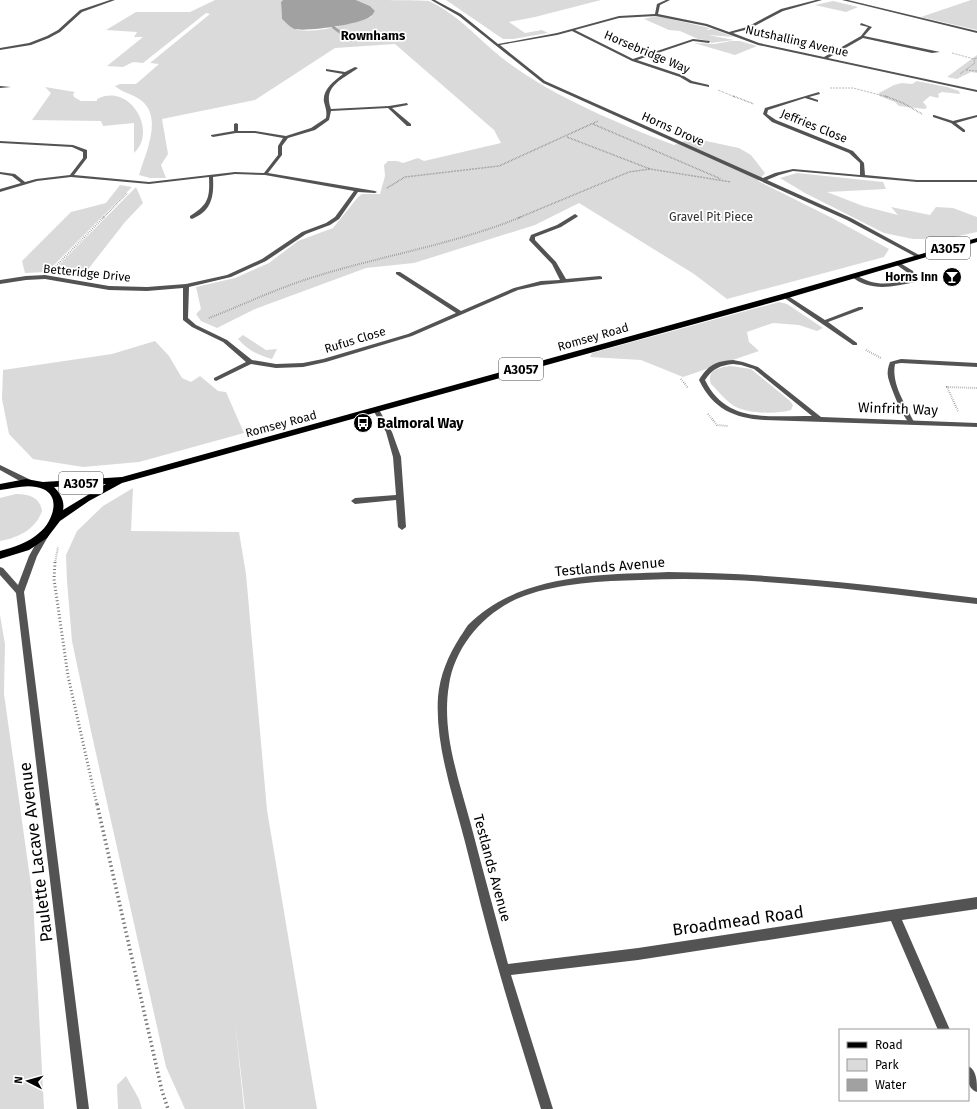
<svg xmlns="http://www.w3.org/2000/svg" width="977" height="1109" viewBox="0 0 977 1109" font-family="'Fira Sans',sans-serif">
	<rect width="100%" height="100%" fill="#fff"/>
	<!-- green -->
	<g fill="#dadada">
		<path d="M215,0H283L281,2L282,19C285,22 290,27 294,29C315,35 351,23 371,17L375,11L370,6L356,0C368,0 421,0 429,1C459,15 480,41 506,61C552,96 619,124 674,145L692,138L739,148L751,155L765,173L758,181L834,219L889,249L884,257L727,299L694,274L579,203L535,225L414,263L366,268L255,309L217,328L201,321L196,314L201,309L196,287L235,278L269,263L298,241L333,228L358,197L362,194H380L385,176L384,165L388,161H397L403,163L418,158L424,161L501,143L494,130L395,44L335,48L255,100L162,119L168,154L161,165L166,178H150L139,175C145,154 163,119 142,101C134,94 122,93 115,86L120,84H136L159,64L150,63L210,14L206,13L143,63L133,62L123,67L107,66L143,37H134L137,32L106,30L136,12H190Z"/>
		<path d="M446,0H601L535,17L509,22L525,33L542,30L548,33L513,39H503Z"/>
		<path d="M971,0H977V30L921,17Z"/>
		<path d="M833,1L858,7L846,12L815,5Z"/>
		<path d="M657,16L710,28L706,30L713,29L734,37L708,35L734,40L711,43L710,41L698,39L680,31L669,30L644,19Z"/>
		<path d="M731,41H740L757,46L735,55L694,43L715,44Z"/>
		<path d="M977,55V73L971,72L957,79L947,77Z"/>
		<path d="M917,81L947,87L959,91L960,94L942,92L938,94L939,96L938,98L930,96L923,102L927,107L925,109L899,106L895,102L879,96V93L894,85L902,83L912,84Z"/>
		<path d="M45,87L75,92L73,94L74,97L81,101H97V99C131,82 158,133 134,153V123L103,126L101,121L32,120L51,93Z"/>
		<path d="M797,173L883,182L886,189L827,192L863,206L898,215L891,207L930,215L936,207L953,208L977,217V232L945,239H913L884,233L805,193L780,178Z"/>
		<path d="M120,185L132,187L47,272L25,273L22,261L71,212L106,203Z"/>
		<path d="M136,187L143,203L125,222L82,277L52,272Z"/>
		<path d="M779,302L787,304L823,328L817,331L799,325L773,323L747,332L749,342L759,351L683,377L641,360L590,357L592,353Z"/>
		<path d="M243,335L266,350L277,349L272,359C257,355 248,350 238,339Z"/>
		<path d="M155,341L169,356L182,378L191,382L200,376L218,391L226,392L244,433L139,462L83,467L33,459L9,434L2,399L3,370L112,354Z"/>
		<path d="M731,366L751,369L790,401L793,405L791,410C777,414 750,414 736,407C727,402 719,392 711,384C706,370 720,367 731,366Z"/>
		<path d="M133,488L131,531L239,532L246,574L267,810L317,1109H245L235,1022L244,1109H185L166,1067L91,731L72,641L67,581L66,555L77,531L103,506Z"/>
		<path d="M16,494C28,494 40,497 42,511C36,529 18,538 0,541V498Z"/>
		<path d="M0,615L5,644L4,694L33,899L44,1109H0Z"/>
		<path d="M126,1076L139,1099L142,1109H118L117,1085Z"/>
	</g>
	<!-- water -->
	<path fill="#a1a1a1" d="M283,0H356L370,6L375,11C374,12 373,15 371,16C363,24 307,32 294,29C290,27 285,22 282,19L281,2Z"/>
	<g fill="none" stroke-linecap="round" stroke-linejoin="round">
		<!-- stream -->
		<path fill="#a1a1a1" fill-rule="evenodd" d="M332,26H334L353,40V42H351L332,28Z"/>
		<!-- path-far4 -->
		<g stroke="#757575" stroke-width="1" stroke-dasharray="0.5 1" stroke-linecap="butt">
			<path d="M952,53L974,59"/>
			<path d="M966,70L977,71"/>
			<path d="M960,74L975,63L974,59L977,58"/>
			<path d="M830,88H853L888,97"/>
			<path d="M718,90L735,97"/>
		</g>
		<!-- path-far3 -->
		<g stroke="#757575" stroke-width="1.5" stroke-dasharray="0.5 1" stroke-linecap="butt">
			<path d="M733,96L754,104"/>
			<path d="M885,96L903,103L922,114"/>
			<path d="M593,124L721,179"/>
			<path d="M567,137L650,169"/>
			<path d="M387,188L405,177L499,166L598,121"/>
			<path d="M103,218L127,193"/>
			<path d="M518,218L629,172L650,169L731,182"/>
		</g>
		<!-- path-far2 -->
		<g stroke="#757575" stroke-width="2" stroke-dasharray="0.5 1.5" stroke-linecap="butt">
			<path d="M56,266L104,217"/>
			<path d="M209,318C245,304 280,287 317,276C385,255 455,244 521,217"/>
			<path d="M866,350L881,358"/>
			<path d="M681,379L688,388"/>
			<path d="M958,411L947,387L977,388"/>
			<path d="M708,414L717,425L728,426"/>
			<path d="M55,563L58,547"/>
		</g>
		<!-- path-far1 -->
		<path stroke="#757575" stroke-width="3" stroke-dasharray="1 2.5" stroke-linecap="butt" d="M55,562L54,579L68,676L97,805"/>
		<!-- path -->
		<path stroke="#757575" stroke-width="3.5" stroke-dasharray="1.5 3" stroke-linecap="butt" d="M97,804L162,1091L168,1109"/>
		<!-- service -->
		<g fill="#535353" fill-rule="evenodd">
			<path d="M897,261L913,271L916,281L915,282C893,287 869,292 851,276L856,275C876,287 888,284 910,280L908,273L894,263Z"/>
			<path d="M901,359L977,363V367L901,363L895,364C891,384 906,405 914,422L911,424C904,421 890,386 888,377C887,372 888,367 890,362Z"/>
		</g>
		<!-- minor -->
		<g fill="#535353" fill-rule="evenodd">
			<path d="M110,0H115L82,12L60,32L49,38L31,45L0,50V48L29,43L47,36L58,30L80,10Z"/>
			<path d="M431,0H435L461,14L498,44L557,33L619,16L655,14L657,4L666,0H670L660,5L658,14L707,24L729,32L747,27L781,9L816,0H822L783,11L749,29L733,33L759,43L824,57L861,36L868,27L860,25L861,23L872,27L864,36L940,52L932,53L863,38L828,58L977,90V92L758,45L706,26L656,16L619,18L575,30L633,59L693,39L710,41L709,43L693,41L637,60L682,75L692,81L709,85V87L690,83L680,77L632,61L572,31L557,35L500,45L545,81L763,178L775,173L793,169L860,175V163L849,153L772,122L763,114L765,108L819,92L820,94L809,97L818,100V102L805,98L768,110L767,114L776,120L853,151L864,163L865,175L917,180H977V182H917L793,171L779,175L767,180L851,218L921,256L916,257L847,220L543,83L459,16Z"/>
			<path d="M355,67L358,68C343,79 322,86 331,109L389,106L407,103L408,105L392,108L411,124V126H407L388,108L331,111L329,120L315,130L288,138L282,146V155L268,173L375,191L377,192L375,193L358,192L339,219L330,225L306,234L266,261L231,277L189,287L188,318L196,325L227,340L252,360L276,364L303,363L323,359L408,334L456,313L396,274V272H400L461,311L514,288L541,281L560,280L552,264L529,240L531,235L557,225L575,214L578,216L577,217L561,227L535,237V240L556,262L566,279L600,276L602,277V279L541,285L518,290L412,336L326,362L303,367L276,368L251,364L216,381L214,380V378L246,362L223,342L192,327L183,320V288L147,291L109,290L45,279L26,280L0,284V280L26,276L45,275L109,286L147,287L186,284L227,275L262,259L302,232L326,223L335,217L354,191L265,175L235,174L213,177C214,196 212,211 192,219L190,218V216C208,205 210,198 209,177L149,184L71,177L37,181L0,192V189L21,183L12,176L0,174V172L15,174L25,182L36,179L70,175L83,158V152L72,147L0,143V141L73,145L87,150V158L74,175L149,182L235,172L264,173L278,155V146L283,138L255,133H236L213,137L211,136V135L234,131V124L236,123L238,124V131H255L286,136L311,128L326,118C327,112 326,109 324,102C322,90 334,81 343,74L326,71V69L345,72Z"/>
			<path d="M0,86L11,87L0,88Z"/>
			<path d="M934,115L953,121L977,115V117L956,123L965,130V132H963L951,123L933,117V115Z"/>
			<path d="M785,294L825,320L859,307H863V309L828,322L857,343V345H853L783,297L782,296Z"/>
			<path d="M733,360L743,362L758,367L821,417L977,423V427L764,420C734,418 713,409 699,380C708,365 716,361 733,360ZM733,364L741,365L754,369L812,416C770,415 727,425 705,380C712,369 721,365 733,364Z"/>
			<path d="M374,408H378L392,432L401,457L406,527L402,530L398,527L396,500L355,504L351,501L355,498L396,495L393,457L386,432L373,410Z"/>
			<path d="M0,465L33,481L34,483L33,485H27L0,470Z"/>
			<path d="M46,530L50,533L37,556L24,592L89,1109H77L16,593L0,575V567L3,568L18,585L29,556L43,531Z"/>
			<path d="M668,572C772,573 874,585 977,598V604C865,591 753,575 640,580C602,581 560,583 524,596C486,610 455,645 449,685C441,732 459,780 471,825C483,871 496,918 508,964L638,948L977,897V909L902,920L950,1030H938L891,921L638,960L511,975L553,1109H541C527,1063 512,1017 499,971C486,928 476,885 465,842C453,795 435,746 438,697C440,675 448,656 460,637C463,633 465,629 468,625C520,573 600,575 668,572Z"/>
			<path d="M968,1066C977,1070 977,1082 977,1092C966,1088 968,1076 968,1066Z"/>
		</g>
		<!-- tertiary -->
		<path fill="#535353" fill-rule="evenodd" d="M842,0H848L977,31V33Z"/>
		<!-- primary -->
		<path fill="#000" fill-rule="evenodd" d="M977,238V242L788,298L122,483L89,501L60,521L47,538L29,550L0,559V551C14,547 28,543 39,533C52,523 62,497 43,489C30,483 14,488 0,490V484L26,479L43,482L122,477L782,294ZM106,484L63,510C65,501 60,493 54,487Z"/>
	</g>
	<!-- icons -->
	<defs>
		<g id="bar-disc" transform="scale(1)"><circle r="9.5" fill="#000" stroke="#fff"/><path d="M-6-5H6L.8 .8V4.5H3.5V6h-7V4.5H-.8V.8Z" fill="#fff"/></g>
		<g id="bus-disc" transform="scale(1)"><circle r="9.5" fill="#000" stroke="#fff"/><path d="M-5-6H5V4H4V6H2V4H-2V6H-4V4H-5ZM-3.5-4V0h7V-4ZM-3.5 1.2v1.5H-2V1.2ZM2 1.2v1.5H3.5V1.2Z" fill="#fff"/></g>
	</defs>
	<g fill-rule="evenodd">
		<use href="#bar-disc" x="952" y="277"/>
		<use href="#bus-disc" x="363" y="423"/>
	</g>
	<g text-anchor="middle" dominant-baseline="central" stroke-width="3.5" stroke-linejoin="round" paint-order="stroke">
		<!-- far-street labels -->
		<g font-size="12" fill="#000" stroke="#fff">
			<text transform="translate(797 41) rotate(13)">Nutshalling Avenue</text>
			<text transform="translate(647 52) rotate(23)">Horsebridge Way</text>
			<text transform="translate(814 126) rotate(22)">Jeffries Close</text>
			<text transform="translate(673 129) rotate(24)">Horns Drove</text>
			<text transform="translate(87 273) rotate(6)">Betteridge Drive</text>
			<text transform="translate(593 337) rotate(-16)">Romsey Road</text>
			<text transform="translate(355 340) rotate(-17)">Rufus Close</text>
			<text transform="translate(281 424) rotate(-15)">Romsey Road</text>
		</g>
		<!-- far-park labels -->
		<g font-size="12" fill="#313131" stroke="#fff">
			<text x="711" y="217">Gravel Pit Piece</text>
		</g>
		<!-- far-poi labels -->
		<g font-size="12" font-weight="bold" fill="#000" stroke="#fff" text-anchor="end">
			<text x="938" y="277">Horns Inn</text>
		</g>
		<!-- far-quarter labels -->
		<g font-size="13" font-weight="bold" fill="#000" stroke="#fff">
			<text x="373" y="35">Rownhams</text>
		</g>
		<!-- shield labels -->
		<g fill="#fff" stroke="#4c4c4c" stroke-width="1">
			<rect x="926" y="237" width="44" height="22" rx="3"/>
			<rect x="499" y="358" width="44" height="22" rx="3"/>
			<rect x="59" y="472" width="44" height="22" rx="3"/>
		</g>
		<g font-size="13" font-weight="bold" fill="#000">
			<text x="948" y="248">A3057</text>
			<text x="521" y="369">A3057</text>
			<text x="81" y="483">A3057</text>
		</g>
		<!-- street labels -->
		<g font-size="14" fill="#000" stroke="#fff">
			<text transform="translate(898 409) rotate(2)">Winfrith Way</text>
			<text transform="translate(610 567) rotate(-5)">Testlands Avenue</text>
			<text transform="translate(492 868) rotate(75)">Testlands Avenue</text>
		</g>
		<!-- poi labels -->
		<g font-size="14" font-weight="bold" fill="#000" stroke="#fff" text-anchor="start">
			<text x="377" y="423">Balmoral Way</text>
		</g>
		<!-- near-street labels -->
		<g font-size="17" fill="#000" stroke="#fff">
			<text transform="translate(36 852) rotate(-97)">Paulette Lacave Avenue</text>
			<text transform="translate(738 921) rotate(-8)">Broadmead Road</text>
		</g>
	</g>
	<!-- legend -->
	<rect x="839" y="1029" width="130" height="72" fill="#ffffff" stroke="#999999"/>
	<rect x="847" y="1042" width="20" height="6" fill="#000000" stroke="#999999"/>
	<text x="875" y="1049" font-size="12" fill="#000000">Road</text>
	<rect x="847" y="1059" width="20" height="12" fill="#dadada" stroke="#999999"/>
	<text x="875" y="1069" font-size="12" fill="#000000">Park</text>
	<rect x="847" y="1079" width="20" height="12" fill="#a1a1a1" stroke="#999999"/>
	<text x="875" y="1089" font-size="12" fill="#000000">Water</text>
	<!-- north arrow -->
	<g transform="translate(28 1081) rotate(276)" stroke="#ffffff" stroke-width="3" paint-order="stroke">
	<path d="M0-3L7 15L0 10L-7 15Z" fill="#000000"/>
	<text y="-6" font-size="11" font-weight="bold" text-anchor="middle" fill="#000000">N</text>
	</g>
</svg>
